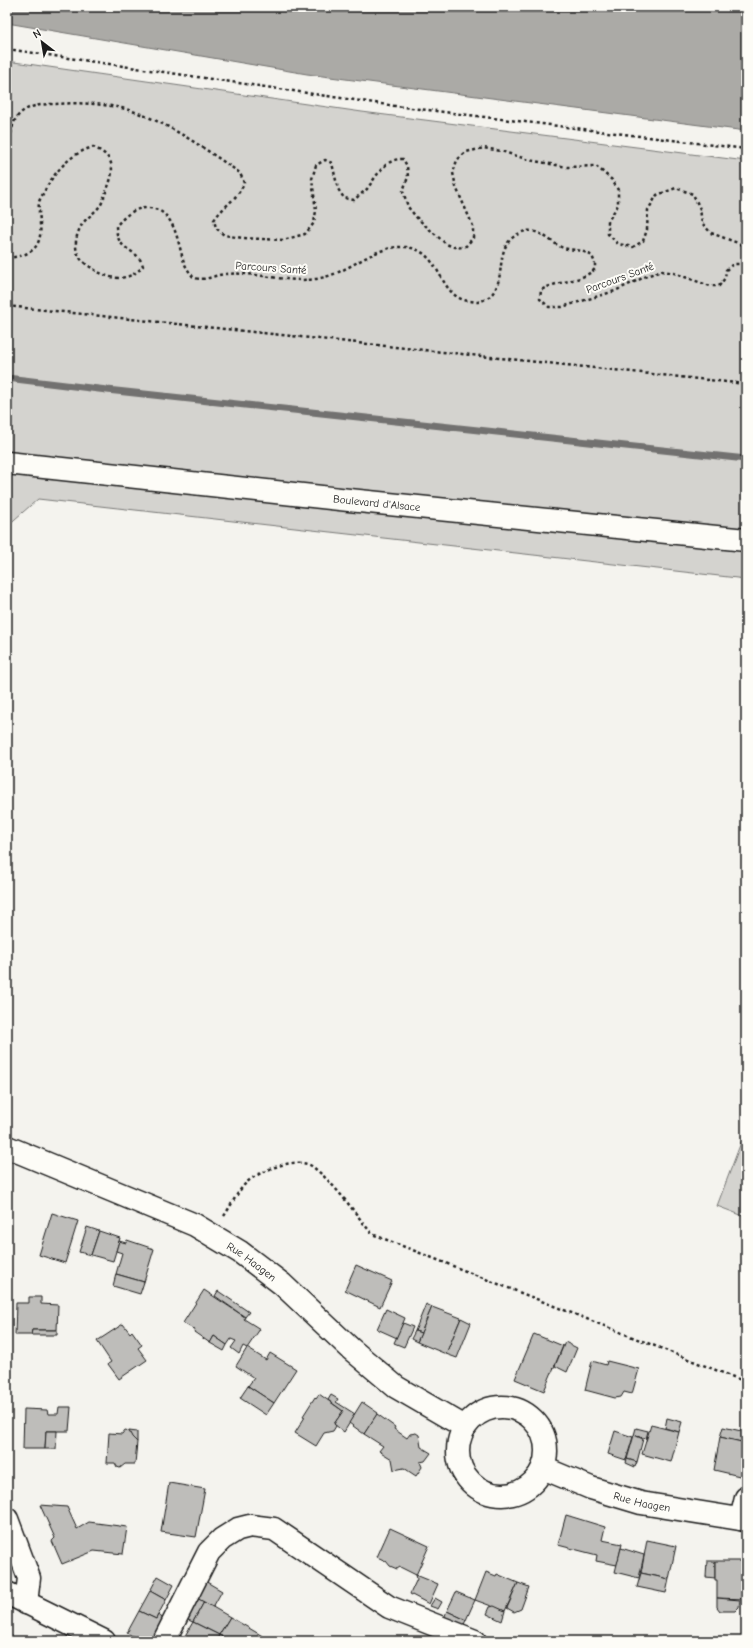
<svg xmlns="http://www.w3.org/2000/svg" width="753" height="1648" viewBox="0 0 753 1648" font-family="'Comic Neue',sans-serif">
	<rect width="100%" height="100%" fill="#f4f3ee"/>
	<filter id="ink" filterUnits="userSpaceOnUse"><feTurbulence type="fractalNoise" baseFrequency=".025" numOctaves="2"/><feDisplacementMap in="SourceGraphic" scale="8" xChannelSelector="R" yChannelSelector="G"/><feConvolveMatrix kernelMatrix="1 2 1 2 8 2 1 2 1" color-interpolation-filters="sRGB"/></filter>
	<g filter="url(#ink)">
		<!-- green -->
		<g fill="#d4d3cf" stroke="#787876">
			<path d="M7,61L362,112L746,161V579L38,499L7,526Z"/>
			<path d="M746,1129V1217L717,1206Z"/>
		</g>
		<!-- water -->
		<path fill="#abaaa6" stroke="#72716f" d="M7,7H746V131L307,74L7,23Z"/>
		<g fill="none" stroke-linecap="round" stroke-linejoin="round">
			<!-- stream -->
			<path stroke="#72716f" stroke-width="7" d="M7,378L107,390L746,459"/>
		</g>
		<!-- building -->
		<g fill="#bebdba" stroke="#1c1c1c">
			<path d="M52,1213L78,1221L65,1263L39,1255Z"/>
			<path d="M87,1227L99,1231L91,1255L79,1252Z"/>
			<path d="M99,1231L120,1238L113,1261L91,1255Z"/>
			<path d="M127,1240L154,1249L144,1282L116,1274L122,1253L116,1251L119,1241L126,1243Z"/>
			<path d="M356,1265L392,1281L380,1307L345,1290Z"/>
			<path d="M116,1274L144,1282L140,1294L113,1286Z"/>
			<path d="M204,1290L245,1317L244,1319L260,1329L247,1348L243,1346L239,1354L231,1348L236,1341L231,1339L227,1345L214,1336L210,1343L194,1332L195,1330L183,1323Z"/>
			<path d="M218,1291L249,1312L245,1317L215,1296Z"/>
			<path d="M29,1297H41V1304L58,1305L57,1330H32L31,1335H15L16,1303H29Z"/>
			<path d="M426,1304L432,1307L421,1333L415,1331Z"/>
			<path d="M432,1307L461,1318L446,1354L417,1342Z"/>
			<path d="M386,1309L405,1318L397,1338L377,1329Z"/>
			<path d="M461,1318L471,1323L457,1358L446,1354Z"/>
			<path d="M403,1323L413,1327L404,1347L394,1343Z"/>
			<path d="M123,1324L130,1333L132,1331L142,1345L138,1348L147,1360L119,1379L108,1364L111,1362L97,1341Z"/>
			<path d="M32,1330H57V1335H31Z"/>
			<path d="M415,1331L421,1333L417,1342L411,1339Z"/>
			<path d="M534,1334L563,1346L544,1391L515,1379Z"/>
			<path d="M214,1336L227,1345L224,1351L210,1343Z"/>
			<path d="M565,1342L577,1348L567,1372L555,1366Z"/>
			<path d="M247,1348L266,1360L270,1353L296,1369L274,1403L248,1386L254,1378L236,1366Z"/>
			<path d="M592,1361L606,1365L607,1361L639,1369L632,1394L624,1392L621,1397L615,1398L585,1390Z"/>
			<path d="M248,1386L274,1403L266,1415L240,1398Z"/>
			<path d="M319,1394L343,1411L334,1424L336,1426L333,1431L324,1433L316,1446L295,1433L305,1417L303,1416L315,1397L316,1398Z"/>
			<path d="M331,1395L338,1399L336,1402L355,1414L344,1432L334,1424L343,1411L328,1400Z"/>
			<path d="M362,1402L378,1413L364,1434L349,1423Z"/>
			<path d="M59,1407H71L69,1431H46L45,1449H23L24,1409L47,1410L48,1414H58Z"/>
			<path d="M377,1414L395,1427L394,1429L407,1438L410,1434L416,1433L419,1435L421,1447L431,1453L425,1461L420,1462L422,1467L416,1476L404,1468L394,1470L392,1459L379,1451L383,1446L364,1434Z"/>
			<path d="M667,1418L682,1422L679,1432L665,1428Z"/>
			<path d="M651,1425L679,1432L671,1462L642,1454Z"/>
			<path d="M723,1427L746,1432L745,1443L720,1437Z"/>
			<path d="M636,1428L648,1431L646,1439L634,1435Z"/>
			<path d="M125,1430L129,1431L137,1442L135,1464H125L120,1468L117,1467L115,1463H107L109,1433L122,1434Z"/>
			<path d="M46,1431H57L56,1449H45Z"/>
			<path d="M129,1431L137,1432V1442L132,1437Z"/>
			<path d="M615,1431L633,1437L626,1460L608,1454Z"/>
			<path d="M634,1435L643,1439L637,1462L627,1459Z"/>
			<path d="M720,1437L746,1443V1466L744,1477L714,1470Z"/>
			<path d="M627,1459L637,1462L635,1467L626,1463Z"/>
			<path d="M169,1483L205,1489L196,1537L161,1532Z"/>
			<path d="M40,1505L67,1507L77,1529L89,1522L127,1527L123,1554L94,1551L62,1564L52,1541L55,1538Z"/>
			<path d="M566,1515L605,1527L602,1540L622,1544L617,1565L596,1561L597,1555L558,1545Z"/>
			<path d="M390,1528L429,1546L416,1575L400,1567L397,1569L390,1566L386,1561L377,1557Z"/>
			<path d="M647,1540L676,1546L669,1579L641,1573Z"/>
			<path d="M621,1548L644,1555L639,1578L615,1572Z"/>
			<path d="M707,1561H715V1578L706,1577Z"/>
			<path d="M715,1561H746L745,1599L717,1598V1580H715Z"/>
			<path d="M486,1572L496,1576L497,1574L518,1583L505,1611L475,1600Z"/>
			<path d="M641,1573L669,1579L666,1593L637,1587Z"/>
			<path d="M416,1575L438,1584L429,1604L410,1594L417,1579Z"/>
			<path d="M158,1576L174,1585L166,1600L150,1591Z"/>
			<path d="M205,1581L222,1591L213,1607L196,1598Z"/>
			<path d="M518,1583L529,1587L521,1609L514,1612L507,1608Z"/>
			<path d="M150,1591L166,1600L156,1619L139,1611Z"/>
			<path d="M456,1592L475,1600L466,1620L447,1611Z"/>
			<path d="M193,1596L204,1602L193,1622L183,1618Z"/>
			<path d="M435,1598L442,1602L438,1609L430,1606Z"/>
			<path d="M717,1598L740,1600L739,1607L735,1611H720L717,1607Z"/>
			<path d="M204,1602L230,1617L219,1635L193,1622Z"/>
			<path d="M494,1606L505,1611L502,1621L487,1614L490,1607Z"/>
			<path d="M139,1611L156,1619L158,1615L167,1621L157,1641H142L127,1633Z"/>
			<path d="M447,1611L466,1620L461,1631L442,1623Z"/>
			<path d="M230,1617L271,1641H229L219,1635Z"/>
			<path d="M193,1622L219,1635L216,1641H182Z"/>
		</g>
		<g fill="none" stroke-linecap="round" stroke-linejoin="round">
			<!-- minor casing -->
			<g stroke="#1c1c1c" stroke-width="25">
				<g id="minor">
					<path id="s1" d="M7,463L349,500L746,540"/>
					<path id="s2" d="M7,1147L195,1225L240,1252L282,1284L351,1349L396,1387L465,1427"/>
					<circle cx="502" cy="1451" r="44"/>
					<path id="s3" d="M543,1468L591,1488L641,1503L746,1520"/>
					<path d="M7,1519L29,1578L26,1603"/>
					<path d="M741,1519L746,1498"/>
					<path d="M7,1593L104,1641"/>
					<path d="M164,1641L209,1552L222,1539L238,1529L250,1526L274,1529L389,1607L475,1641"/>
				</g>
			</g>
			<!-- path -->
			<g stroke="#1c1c1c" stroke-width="2.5" stroke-dasharray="3 3" stroke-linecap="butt">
				<path d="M7,49L395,106L746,149"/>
				<path d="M7,145C12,136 11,125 17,117C26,105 43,104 56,104C82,102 114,104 138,113C175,127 208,151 240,173L244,183C238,199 223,206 214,220L216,228L224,235L242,238L283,240L305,234L314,223L316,211L312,179L316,165L325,160L332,163L338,189L344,198L354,200C358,196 363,193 367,189C376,177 385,158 403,159L407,166L408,177L403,191L408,207L417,218L446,244L457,248L466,246L473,238V226L456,187L453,173L457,160L466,152L484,148L501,151L529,160L567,167L596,166L612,180L618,190V205L608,221V234L618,244L633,247L643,241L647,230L648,210L657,195L676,188L693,194L700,209L702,223L711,233L746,246"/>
				<path d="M7,258C29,256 43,249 40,224C40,216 38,210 39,202C40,198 44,193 46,188C57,169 72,153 93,147C116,157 115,171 106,192C104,196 103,202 100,206C95,212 88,217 83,223C74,236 72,254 86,264C96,271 106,278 119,278C130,277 136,274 143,266C137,246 117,254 116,226C125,216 133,208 147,208C174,208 177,239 183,259C185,266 189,272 194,278C208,281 213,275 226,274C259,271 293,286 325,277C354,269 375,245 406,247C443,251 437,297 469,301C472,301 475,302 478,302C513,292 490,252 515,236C521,232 525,230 532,231C543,233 551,242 561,247C567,250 575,249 581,251C585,252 589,254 592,256L595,263V269C580,283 558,280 541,290L540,299L549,307H562L615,291L649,275L662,271L674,273L710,286H719L725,278L726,270L733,264H746"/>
				<path d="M7,306L746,384"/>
				<path d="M7,1025V1038"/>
				<path d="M224,1216C231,1206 237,1192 246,1183C259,1171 297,1155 313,1167C336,1185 354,1212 372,1234L746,1382"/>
			</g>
			<!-- minor -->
			<use href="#minor" stroke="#fdfcf7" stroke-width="22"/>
		</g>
	</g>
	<g text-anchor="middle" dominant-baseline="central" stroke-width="4" stroke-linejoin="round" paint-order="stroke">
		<!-- street labels -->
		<g font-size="11" fill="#1c1c1c" stroke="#fdfcf7">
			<text transform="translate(271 268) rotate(4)">Parcours Santé</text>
			<text transform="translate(620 278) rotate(-20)">Parcours Santé</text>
			<text stroke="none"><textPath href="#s1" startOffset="372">Boulevard d'Alsace</textPath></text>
			<text stroke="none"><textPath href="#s2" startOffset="271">Rue Haagen</textPath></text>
			<text stroke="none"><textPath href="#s3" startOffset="105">Rue Haagen</textPath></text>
		</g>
	</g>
	<!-- margin -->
	<rect width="753" height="1648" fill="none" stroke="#fdfcf7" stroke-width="24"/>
	<rect x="12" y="12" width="729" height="1624" fill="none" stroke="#1c1c1c" stroke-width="1.5" filter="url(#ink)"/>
	<!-- north arrow -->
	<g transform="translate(42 42) rotate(329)" stroke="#fdfcf7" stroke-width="3" paint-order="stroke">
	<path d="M0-3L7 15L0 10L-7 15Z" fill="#1c1c1c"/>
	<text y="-6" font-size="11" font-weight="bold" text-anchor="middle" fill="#1c1c1c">N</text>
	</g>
</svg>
